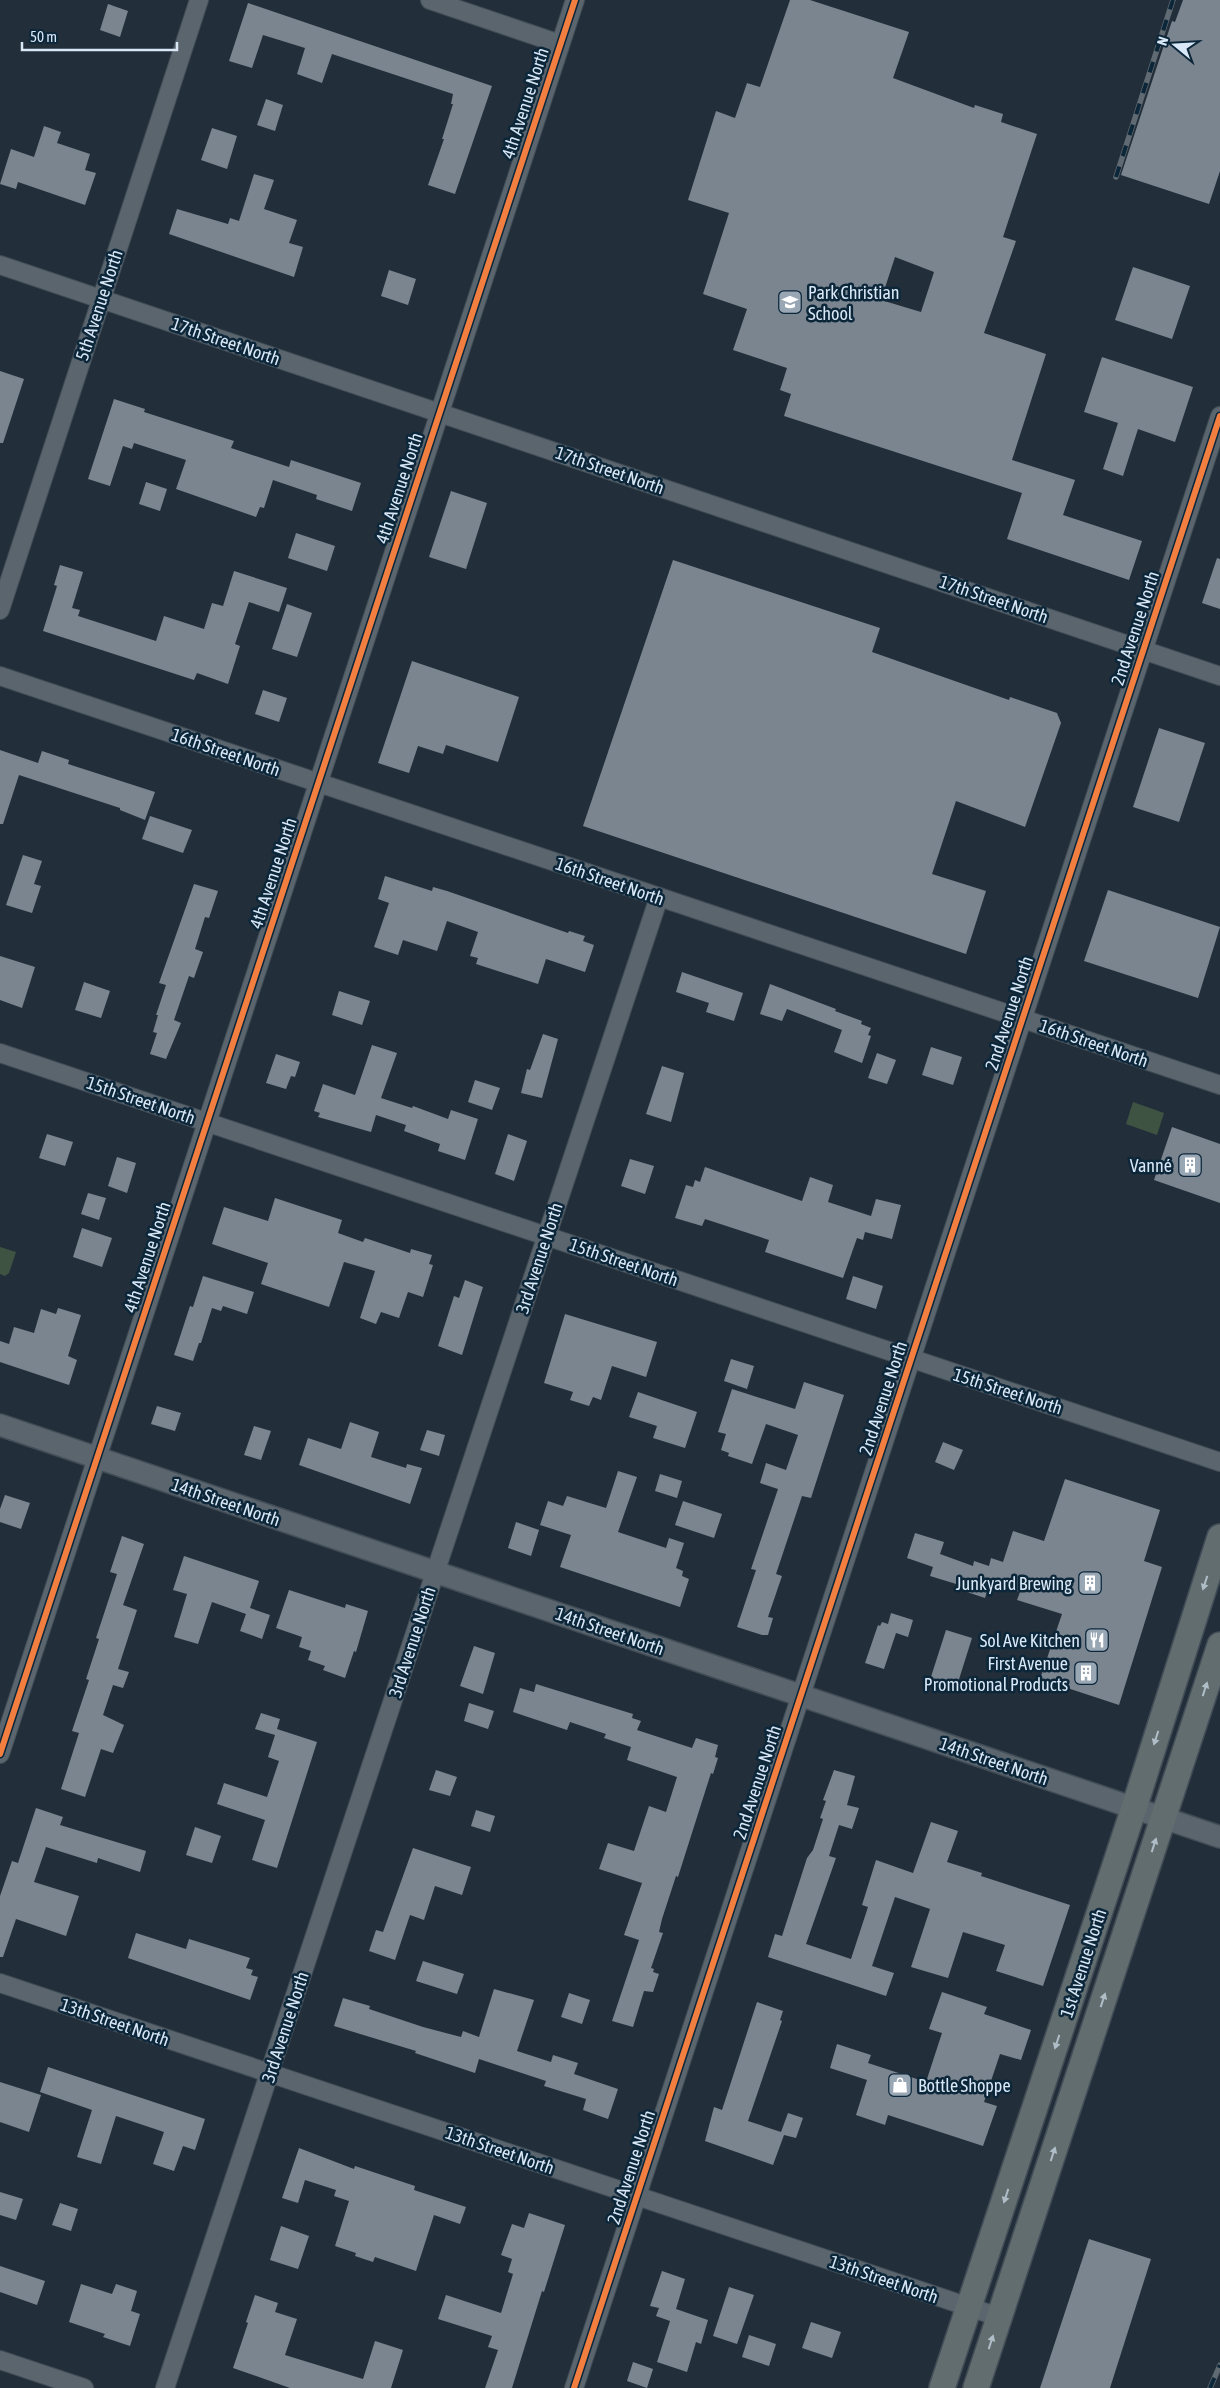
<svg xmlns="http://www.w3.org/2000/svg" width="1220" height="2388" viewBox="0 0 1220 2388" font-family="'Asap Condensed',sans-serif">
	<rect width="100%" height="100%" fill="#222f3a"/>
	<!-- green -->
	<g fill="#3f5342">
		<path d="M1133,1102L1164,1113L1157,1135L1126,1124Z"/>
		<path d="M0,1247L16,1252L9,1273L5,1276L0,1274Z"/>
	</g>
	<!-- building -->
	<g fill="#7a858f" fill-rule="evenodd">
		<path d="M790,0H810L909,32L893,78L974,108L975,105L1003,114L1001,122L1037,134L1003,237L1016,241L984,333L1046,354L1012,460L1075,480L1063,515L1142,541L1129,580L1007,539L1022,493L784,416L791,394L780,390L787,368L733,350L747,309L703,294L729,213L688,200L716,111L735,118L747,83L760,87ZM895,257L934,272L921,312L881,300Z"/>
		<path d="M1183,0H1220V171L1209,204L1121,175L1172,21L1175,22Z"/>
		<path d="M248,3L492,86L455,194L428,185L444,139H442L453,104H451L453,94L332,54L322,83L297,74L305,48L263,35L252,68L229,61Z"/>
		<path d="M108,4L128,11L120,37L100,30Z"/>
		<path d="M266,99L283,105L275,131L257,125Z"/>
		<path d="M44,126L61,132L57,143L90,154L85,170L96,173L85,205L18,182L16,189L0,184L11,149L34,157Z"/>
		<path d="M212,128L237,136L227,169L201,160Z"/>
		<path d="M254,174L274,180L264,209L297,220L289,243L303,247L294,277L169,234L177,209L228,224L230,218L239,221Z"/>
		<path d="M1133,267L1190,286L1172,339L1115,320Z"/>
		<path d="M389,270L416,279L408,305L381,296Z"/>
		<path d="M1102,357L1193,387L1175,442L1138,429L1123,476L1103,469L1118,423L1084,412Z"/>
		<path d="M0,371L24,379L3,443H0Z"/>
		<path d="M114,399L145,409L144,412L234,441L231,448L289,467L291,460L361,483L352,511L316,499L317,495L273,480L264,508L260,507L256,517L176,489L186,460L134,443L132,449L123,446L110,486L88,479Z"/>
		<path d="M146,482L167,489L160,511L139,504Z"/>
		<path d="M451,491L487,503L466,569L429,557Z"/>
		<path d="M296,533L335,546L327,571L288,558Z"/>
		<path d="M1217,558L1220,559V609L1202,603Z"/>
		<path d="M673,560L880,628L872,652L1009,700L1010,697L1057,713L1061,723L1025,827L956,801L932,874L986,891L966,954L583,826Z"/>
		<path d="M60,565L83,572L72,608L80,610L78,616L156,641L164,616L204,629L212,603L223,606L234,571L287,588L279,612L249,602L235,644L240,646L228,684L197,673L194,680L43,631L57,586L54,585Z"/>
		<path d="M287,604L312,613L297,657L272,649Z"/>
		<path d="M412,661L519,697L498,762L446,745L443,754L418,746L409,773L378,763Z"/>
		<path d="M263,690L287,698L279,722L255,714Z"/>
		<path d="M1159,728L1205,743L1179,822L1133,807Z"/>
		<path d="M0,750L38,763L42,751L69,760L68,764L155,792L145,820L120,810V808L19,775L3,824H0Z"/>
		<path d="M150,816L192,830L183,853L142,839Z"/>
		<path d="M23,855L42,861L34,884L41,886L32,913L6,905Z"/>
		<path d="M385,876L432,891L433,887L447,891L568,933L569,931L585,936L583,941L594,945L585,972L546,959L538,984L476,964L478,958L470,956L478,932L447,921L437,951L403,940L398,955L374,947L389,903L378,899Z"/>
		<path d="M194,884L218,891L209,918L205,917L195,949L203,952L194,978L189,976L174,1020L181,1023L166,1059L150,1054L157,1033L153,1032L158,1015H156L166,985L159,983Z"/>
		<path d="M1108,890L1220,927L1198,998L1084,961Z"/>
		<path d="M0,956L35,967L22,1008L0,1000Z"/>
		<path d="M682,972L743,993L734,1021L706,1012L709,1003L676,992Z"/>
		<path d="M84,982L110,991L101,1018L75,1010Z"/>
		<path d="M770,984L836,1009L835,1011L862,1021L861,1024L871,1028L868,1035L871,1036L862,1063L834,1052L842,1030L787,1009L782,1021L760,1014Z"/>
		<path d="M339,991L370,1001L362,1025L332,1015Z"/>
		<path d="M543,1034L558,1039L542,1098L521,1093L527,1069L530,1070Z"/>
		<path d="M372,1045L397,1053L381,1098L412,1108L413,1106L448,1119L451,1110L478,1119L465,1160L438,1151L440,1144L404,1131L406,1125L376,1115L371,1132L318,1117L320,1113L314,1111L323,1084L355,1095Z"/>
		<path d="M931,1047L962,1057L953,1085L922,1075Z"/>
		<path d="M877,1053L896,1060L887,1084L868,1078Z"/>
		<path d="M276,1054L300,1062L295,1077L291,1076L286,1089L266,1083Z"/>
		<path d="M662,1066L684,1073L671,1122L646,1114Z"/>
		<path d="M475,1080L500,1088L492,1110L468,1102Z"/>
		<path d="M1172,1127L1220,1144V1203L1154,1180Z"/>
		<path d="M47,1134L73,1142L65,1166L39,1158Z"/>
		<path d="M508,1134L527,1141L514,1181L495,1174Z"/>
		<path d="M117,1157L136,1163L127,1193L108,1186Z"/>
		<path d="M630,1159L654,1166L645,1194L621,1186Z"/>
		<path d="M705,1167L802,1201L810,1177L833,1185L828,1202L871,1216L876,1199L901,1205L892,1239L865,1232L863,1240L857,1238L843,1278L765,1252L769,1240L705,1219L702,1226L675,1218L686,1185L693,1187L695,1180L700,1182Z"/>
		<path d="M88,1193L106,1198L99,1220L81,1214Z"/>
		<path d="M275,1198L342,1220L338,1233L363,1242L365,1238L410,1253L411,1249L432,1255L429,1264L433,1265L423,1297L408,1292L399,1318L381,1312L376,1324L360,1318L375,1271L344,1262L329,1307L261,1284L268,1263L212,1244L224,1207L268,1221Z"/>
		<path d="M82,1228L112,1238L102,1267L73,1257Z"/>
		<path d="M203,1276L254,1292L247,1314L223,1306L221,1311L212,1308L201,1343H199L193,1361L174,1355L190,1306L193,1307Z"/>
		<path d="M853,1276L883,1286L876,1309L846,1299Z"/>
		<path d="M465,1280L483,1287L462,1355L438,1346L454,1296L459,1298Z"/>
		<path d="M58,1308L81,1315L68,1356L77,1360L69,1385L0,1362V1341L9,1344L14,1327L34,1333L41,1309L56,1314Z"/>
		<path d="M565,1314L657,1342L646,1377L612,1366L601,1400L593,1397L589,1406L570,1400L573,1392L544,1383Z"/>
		<path d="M731,1359L754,1366L747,1389L724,1381Z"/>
		<path d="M804,1382L844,1395L811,1498L802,1496L776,1574L782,1576L768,1617L773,1618L768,1635H762L737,1627L756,1570L751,1569L778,1489L760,1483L766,1463L786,1470L798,1435L766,1424L752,1464L728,1456L729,1453L721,1450L726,1434L718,1432L732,1389L795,1409Z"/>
		<path d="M638,1392L697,1412L685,1448L653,1438L657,1426L629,1417Z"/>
		<path d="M157,1406L181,1413L175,1431L151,1424Z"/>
		<path d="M350,1422L379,1432L371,1457L406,1468L407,1464L422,1468L410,1504L299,1465L308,1438L341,1449Z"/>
		<path d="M254,1426L271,1431L261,1460L244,1455Z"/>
		<path d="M427,1430L445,1435L439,1456L420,1450Z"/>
		<path d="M943,1442L963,1450L954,1470L935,1462Z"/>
		<path d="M618,1471L637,1477L618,1532L666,1548L669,1538L684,1543L676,1568L683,1571L682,1576L689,1579L680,1607L560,1567L571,1535L540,1525L548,1501L563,1506L567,1496L606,1508Z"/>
		<path d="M660,1474L682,1481L677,1498L655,1491Z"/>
		<path d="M1065,1479L1160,1510L1144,1561L1162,1567L1119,1705L1040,1679L1062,1614L1017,1600L1020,1592L990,1582L985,1598L964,1591L966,1587L930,1576L933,1567L907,1558L915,1533L944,1542L940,1554L973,1566L974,1561L989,1566L991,1558L1003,1562L1013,1531L1044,1541Z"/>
		<path d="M5,1495L30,1503L21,1529L0,1522V1509Z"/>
		<path d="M683,1501L722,1514L714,1538L675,1525Z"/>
		<path d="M516,1522L539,1530L531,1556L508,1548Z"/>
		<path d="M122,1536L144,1544L123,1605L137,1610L118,1669L129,1672L123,1688L113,1685L103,1715L124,1725L113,1753L101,1749L85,1797L61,1789L79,1733L72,1731L89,1680L86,1679L99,1639L96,1638L117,1574L110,1572Z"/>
		<path d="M184,1556L259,1581L250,1608L270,1615L262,1639L240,1631L246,1614L212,1602L198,1644L174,1637L187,1594L173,1590Z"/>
		<path d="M289,1590L345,1608L346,1604L368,1611L356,1652L354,1651L345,1678L323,1670L325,1666L308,1660L311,1651L299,1647L302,1637L276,1628Z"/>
		<path d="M891,1613L913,1620L908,1637L896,1633L884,1669L865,1663L878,1625L880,1626L882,1622L888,1624Z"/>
		<path d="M946,1630L972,1638L955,1692L929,1683Z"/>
		<path d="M474,1646L495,1653L483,1694L460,1686Z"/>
		<path d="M536,1684L633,1714L632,1718L641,1721L637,1730L692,1748L696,1738L718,1745L715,1757L718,1758L713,1774L711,1773L678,1877L676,1876L662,1919L659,1932L663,1933L651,1968L654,1969L653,1972L659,1974L653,1992L644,1991L633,2027L612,2021L639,1940L624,1935L642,1883L599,1869L608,1843L634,1851L649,1806L666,1812L677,1777L627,1760L631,1747L604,1738L606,1734L570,1722L567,1730L513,1712L520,1688L534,1692Z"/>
		<path d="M469,1703L494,1711L488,1729L464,1721Z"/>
		<path d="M261,1713L280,1719L277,1729L317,1742L277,1868L252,1860L265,1820L217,1804L224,1783L267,1797L279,1761L268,1757L275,1735L255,1729Z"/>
		<path d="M436,1770L457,1777L450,1796L429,1790Z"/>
		<path d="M834,1770L855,1776L847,1805L859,1808L852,1829L839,1825L829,1856L836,1858L806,1944L851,1959L868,1907L862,1905L876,1860L913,1873L931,1822L958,1831L947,1862L982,1873L981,1876L1070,1905L1043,1986L996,1971L1005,1945L963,1932L948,1978L911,1967L930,1909L895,1897L872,1966L894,1973L886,1996L768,1957L775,1934L782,1936L807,1858L813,1850L823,1819L820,1818L826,1801L823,1800Z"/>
		<path d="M36,1808L63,1817L60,1825L146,1851L140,1872L98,1858L97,1863L46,1847L34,1882L79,1896L66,1936L16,1919L3,1957H0V1896L12,1861L18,1863Z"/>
		<path d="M476,1810L495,1816L490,1832L471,1826Z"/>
		<path d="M195,1827L221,1836L212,1863L186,1855Z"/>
		<path d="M413,1848L471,1867L462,1895L435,1886L424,1920L410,1915L395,1960L369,1951L376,1930L383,1932Z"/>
		<path d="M136,1933L186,1949L189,1939L250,1958L246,1968L253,1970L251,1975L258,1977L250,2000L128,1958Z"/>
		<path d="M423,1961L464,1974L457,1994L416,1981Z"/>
		<path d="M494,1989L534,2000L517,2051L551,2062L553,2055L578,2063L574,2074L618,2089L608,2119L583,2110L586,2099L544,2086L546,2081L479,2059L475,2073L415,2053L416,2051L334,2026L343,1998L370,2006L369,2009L423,2027L461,2037L463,2031L479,2037Z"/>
		<path d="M942,1992L987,2007L984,2014L1031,2030L1021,2060L1000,2054L984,2102L997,2106L983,2146L888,2115L885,2125L856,2115L867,2080L830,2068L837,2044L871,2055L868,2063L926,2082L942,2033L929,2029Z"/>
		<path d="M569,1993L590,2000L582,2024L561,2017Z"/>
		<path d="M757,2002L783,2011L780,2020L782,2021L748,2121L781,2132L788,2113L803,2118L796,2138L784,2135L773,2165L705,2141L714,2107L722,2110Z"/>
		<path d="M48,2067L205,2119L195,2150L183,2146L174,2171L153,2164L164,2132L116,2116L101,2164L77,2157L92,2110L40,2092Z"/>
		<path d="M0,2082L41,2095L29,2132L0,2122Z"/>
		<path d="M299,2148L354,2169L355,2166L415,2186L414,2190L466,2207L460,2224L434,2215L416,2271L375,2257L373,2262L355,2256L356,2253L335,2246L349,2201L334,2196L336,2190L305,2180L298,2203L282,2198Z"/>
		<path d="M0,2192L23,2199L16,2220L0,2215Z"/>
		<path d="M60,2203L78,2209L71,2231L52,2225Z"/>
		<path d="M529,2213L565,2225L544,2292L542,2291L512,2388H485L498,2350L488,2347L492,2336L438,2319L446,2295L501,2313L513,2274L508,2272L512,2259L501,2255L512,2224L524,2228Z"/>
		<path d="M281,2226L309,2236L298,2269L270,2260Z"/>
		<path d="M1089,2239L1151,2259L1110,2388H1040Z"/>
		<path d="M0,2266L45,2281L37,2305L0,2292Z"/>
		<path d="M662,2271L685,2279L676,2309L708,2320L701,2344L696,2342L687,2372L657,2362L670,2321L656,2316L659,2308L650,2306Z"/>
		<path d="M81,2284L112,2294L116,2284L137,2291L131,2311L140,2314L130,2346L103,2337L105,2334L69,2322Z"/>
		<path d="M729,2287L754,2295L737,2344L713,2336Z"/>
		<path d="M255,2295L278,2303L275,2312L297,2319L285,2355L363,2379L375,2341L403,2350L391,2388H290L233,2368L248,2323L246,2322Z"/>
		<path d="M811,2322L841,2332L832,2358L802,2348Z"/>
		<path d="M749,2335L776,2344L769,2366L742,2357Z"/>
		<path d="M633,2362L653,2369L647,2388L627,2381Z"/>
	</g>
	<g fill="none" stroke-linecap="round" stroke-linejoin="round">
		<!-- minor casing -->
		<g stroke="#424d57" stroke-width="20">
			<g id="minor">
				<path d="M430,0L560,44"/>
				<path d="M0,265L1220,676"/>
				<path d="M0,610L199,0"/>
				<path d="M0,676L1220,1085"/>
				<path d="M0,1053L1220,1462"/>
				<path d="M0,1754L575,0"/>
				<path d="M0,1983L999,2317"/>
				<path d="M0,2360L84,2388"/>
				<path d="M165,2388L659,897"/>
				<path d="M574,2388L1220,416"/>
			</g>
		</g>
		<!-- tertiary casing -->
		<g stroke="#424d57" stroke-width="24">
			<path id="tertiary" d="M0,1425L1220,1837"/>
		</g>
		<!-- secondary casing -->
		<g stroke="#424d57" stroke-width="28">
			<g id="secondary">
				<path d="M942,2388L1134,1808L1220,1537"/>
				<path d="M976,2388L1220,1645"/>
			</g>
		</g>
		<!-- minor -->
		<use href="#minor" stroke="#5a656e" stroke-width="18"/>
		<!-- tertiary -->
		<use href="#tertiary" stroke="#5a656e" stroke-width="21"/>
		<!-- secondary -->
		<use href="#secondary" stroke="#626d70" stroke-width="25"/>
		<!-- rail casing -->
		<g stroke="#606a72" stroke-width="5.5">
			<g id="rail">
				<path d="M1116,177L1173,0"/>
				<path d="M1210,2388L1220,2365"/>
			</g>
		</g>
		<!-- rail -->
		<use href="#rail" stroke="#0c263a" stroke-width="4" stroke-dasharray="11" stroke-linecap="butt"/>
		<!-- cycleway casing -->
		<g stroke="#0c263a" stroke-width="9">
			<g id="cycleway">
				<path d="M0,1754L575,0"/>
				<path d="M574,2388L1220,416"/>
			</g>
		</g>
		<!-- cycleway -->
		<use href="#cycleway" stroke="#f27e40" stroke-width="6"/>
	</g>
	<!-- one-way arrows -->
	<defs><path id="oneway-solid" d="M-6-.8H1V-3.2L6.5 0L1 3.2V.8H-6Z" transform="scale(1.25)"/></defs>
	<g fill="#afbdc7">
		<use href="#oneway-solid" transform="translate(1205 1583) rotate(108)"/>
		<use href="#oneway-solid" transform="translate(1205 1689) rotate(-72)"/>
		<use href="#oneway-solid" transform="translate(1156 1738) rotate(108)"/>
		<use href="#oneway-solid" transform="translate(1154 1845) rotate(-72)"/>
		<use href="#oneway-solid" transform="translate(1103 2000) rotate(-72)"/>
		<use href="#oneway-solid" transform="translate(1057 2042) rotate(108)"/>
		<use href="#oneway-solid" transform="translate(1053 2154) rotate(-72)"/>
		<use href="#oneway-solid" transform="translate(1006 2196) rotate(108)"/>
		<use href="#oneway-solid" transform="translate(991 2342) rotate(-72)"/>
	</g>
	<!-- icons -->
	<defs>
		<g id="school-square" transform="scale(1.25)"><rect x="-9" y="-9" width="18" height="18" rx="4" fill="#99a7b4" stroke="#0c263a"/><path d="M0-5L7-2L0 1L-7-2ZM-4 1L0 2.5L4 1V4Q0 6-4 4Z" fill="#fff"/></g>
		<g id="building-square" transform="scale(1.25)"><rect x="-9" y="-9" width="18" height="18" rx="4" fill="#99a7b4" stroke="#0c263a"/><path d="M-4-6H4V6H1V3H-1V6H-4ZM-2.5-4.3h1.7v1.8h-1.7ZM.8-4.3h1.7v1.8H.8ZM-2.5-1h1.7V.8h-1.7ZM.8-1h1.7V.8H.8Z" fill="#fff"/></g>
		<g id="restaurant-square" transform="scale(1.25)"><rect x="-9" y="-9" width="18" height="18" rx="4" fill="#99a7b4" stroke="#0c263a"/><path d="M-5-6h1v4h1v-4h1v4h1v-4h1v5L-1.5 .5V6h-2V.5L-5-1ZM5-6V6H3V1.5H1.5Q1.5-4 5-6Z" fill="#fff"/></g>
		<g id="shop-square" transform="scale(1.25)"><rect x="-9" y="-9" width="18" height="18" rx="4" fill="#99a7b4" stroke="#0c263a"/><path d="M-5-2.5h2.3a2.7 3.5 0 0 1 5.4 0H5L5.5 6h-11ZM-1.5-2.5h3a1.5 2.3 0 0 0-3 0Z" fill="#fff"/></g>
	</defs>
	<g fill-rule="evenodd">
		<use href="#school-square" x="790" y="302"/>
		<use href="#building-square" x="1190" y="1165"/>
		<use href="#building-square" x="1090" y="1583"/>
		<use href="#restaurant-square" x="1097" y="1640"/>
		<use href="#building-square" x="1086" y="1673"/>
		<use href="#shop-square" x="900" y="2085"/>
	</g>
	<g text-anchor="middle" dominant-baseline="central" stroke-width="5" stroke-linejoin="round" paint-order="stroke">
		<!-- street labels -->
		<g font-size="18" fill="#d9e8f6" stroke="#0c263a">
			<text transform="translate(525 103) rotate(-72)">4th Avenue North</text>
			<text transform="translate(99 305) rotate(-72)">5th Avenue North</text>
			<text transform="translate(226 341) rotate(19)">17th Street North</text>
			<text transform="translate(610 470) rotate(19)">17th Street North</text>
			<text transform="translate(399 488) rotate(-72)">4th Avenue North</text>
			<text transform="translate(994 599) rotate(19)">17th Street North</text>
			<text transform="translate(1135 628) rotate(-72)">2nd Avenue North</text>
			<text transform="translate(226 752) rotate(19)">16th Street North</text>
			<text transform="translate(273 873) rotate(-72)">4th Avenue North</text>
			<text transform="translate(610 881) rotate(19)">16th Street North</text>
			<text transform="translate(1009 1013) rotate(-72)">2nd Avenue North</text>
			<text transform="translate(1094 1043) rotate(19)">16th Street North</text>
			<text transform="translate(141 1100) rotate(19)">15th Street North</text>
			<text transform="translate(147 1257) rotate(-72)">4th Avenue North</text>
			<text transform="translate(539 1258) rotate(-72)">3rd Avenue North</text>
			<text transform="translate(624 1262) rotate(19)">15th Street North</text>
			<text transform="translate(1008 1391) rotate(18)">15th Street North</text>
			<text transform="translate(883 1398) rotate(-72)">2nd Avenue North</text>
			<text transform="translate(226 1502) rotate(19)">14th Street North</text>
			<text transform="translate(610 1631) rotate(19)">14th Street North</text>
			<text transform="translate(412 1642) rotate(-72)">3rd Avenue North</text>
			<text transform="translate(994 1761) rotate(19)">14th Street North</text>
			<text transform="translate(757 1782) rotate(-72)">2nd Avenue North</text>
			<text transform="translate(1083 1963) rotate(-72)">1st Avenue North</text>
			<text transform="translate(115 2022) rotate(19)">13th Street North</text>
			<text transform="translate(285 2027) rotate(-72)">3rd Avenue North</text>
			<text transform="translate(500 2150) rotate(19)">13th Street North</text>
			<text transform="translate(631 2167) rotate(-72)">2nd Avenue North</text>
			<text transform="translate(884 2279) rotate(19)">13th Street North</text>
		</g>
		<!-- poi labels -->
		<g font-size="18" fill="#d9e8f6" stroke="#0c263a" text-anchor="end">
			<text x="808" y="292" text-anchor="start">Park Christian<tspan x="808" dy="21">School</tspan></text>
			<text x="1172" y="1165">Vanné</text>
			<text x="1072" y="1583">Junkyard Brewing</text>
			<text x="1080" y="1640">Sol Ave Kitchen</text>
			<text x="1068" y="1663">First Avenue<tspan x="1068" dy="21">Promotional Products</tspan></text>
			<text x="918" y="2085" text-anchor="start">Bottle Shoppe</text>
		</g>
	</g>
	<!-- north arrow -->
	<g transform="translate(1175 45) rotate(288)" stroke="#0c263a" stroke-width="4" paint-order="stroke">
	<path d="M0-4L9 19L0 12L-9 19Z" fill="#d9e8f6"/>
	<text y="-8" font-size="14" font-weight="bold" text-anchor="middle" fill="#d9e8f6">N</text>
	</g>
	<!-- scale -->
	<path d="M22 42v8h155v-8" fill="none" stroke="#d9e8f6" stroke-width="2.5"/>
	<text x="30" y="42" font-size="15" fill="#d9e8f6" stroke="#0c263a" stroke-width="4" paint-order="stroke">50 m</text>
</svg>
